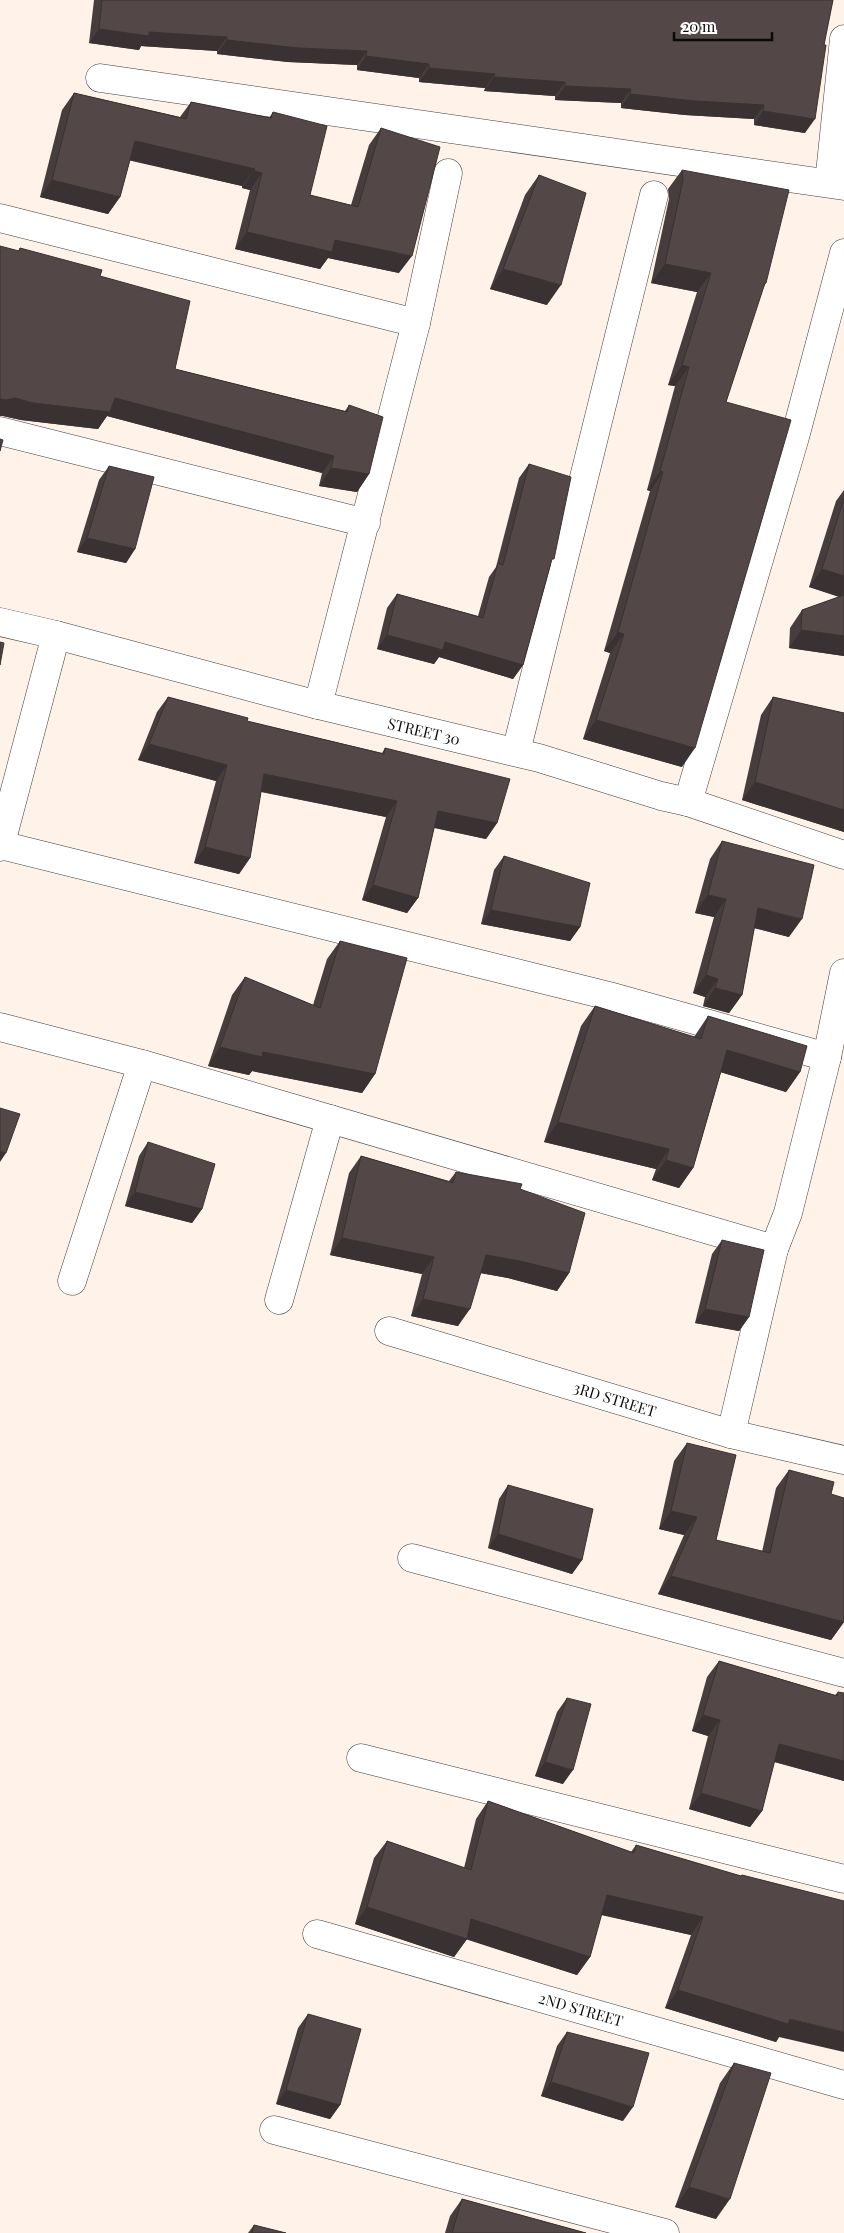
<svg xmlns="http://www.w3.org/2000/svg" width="844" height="2233" viewBox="0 0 844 2233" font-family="'Playfair Display',serif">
	<rect width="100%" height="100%" fill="#fff2e8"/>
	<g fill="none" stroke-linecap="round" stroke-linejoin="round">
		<!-- minor casing -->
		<g stroke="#3d3d3d" stroke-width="29">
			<g id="minor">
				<path d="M100,78L844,186"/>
				<path d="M829,183L844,39"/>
				<path d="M0,218L416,323"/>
				<path d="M0,431L366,523"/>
				<path d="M0,622L56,635L318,705L539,758L661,796L688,802L844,855"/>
				<path d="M318,705L416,323L448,173"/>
				<path d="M516,752L654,195"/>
				<path d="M688,802L795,437L844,253"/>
				<path d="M1,845L609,996L827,1057"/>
				<path d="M0,847L56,635"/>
				<path d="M0,1027L142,1064L774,1249L788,1213L827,1057L844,973"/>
				<path d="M72,1281L142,1064"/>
				<path d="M279,1300L330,1119"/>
				<path d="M389,1331L731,1434L844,1460"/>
				<path d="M731,1434L774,1249"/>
				<path d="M412,1558L844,1673"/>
				<path d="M361,1758L844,1879"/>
				<path d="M317,1934L844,2085"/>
				<path d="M274,2130L665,2233"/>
			</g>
		</g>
		<!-- minor -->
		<use href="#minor" stroke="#fff" stroke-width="28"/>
	</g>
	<!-- wall -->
	<g fill="#473d3d">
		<path d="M94,0H833L805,133L754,125V119L685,115L621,108V103L555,100V96L484,91L485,88L419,82V78L357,70V65L288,62L217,54V51L141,46L139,50L89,43Z"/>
		<path d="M74,93L180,117L191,102L269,118L273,112L310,195L351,205L369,145L381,128L399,273L328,258L320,269L235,249L250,190L242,188V186L130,160L120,197L108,214L40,197L62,110Z"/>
		<path d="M682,170L766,283L763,288L726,402L682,767L583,739L610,653L604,651L650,491L647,490L675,386L668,385L697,292L651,283L669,199L668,189Z"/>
		<path d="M539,175L547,305L490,289L525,195Z"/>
		<path d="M20,248L100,276L175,369L345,411L349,405L369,474L357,492L319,486L322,473L107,416L98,429L21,420L3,416L18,251Z"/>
		<path d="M529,464L551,564L523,665L513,679L439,657L434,664L377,649L387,608L397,594L478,616L489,577L496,567L519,478Z"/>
		<path d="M109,466L135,549L126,563L77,552L99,480Z"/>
		<path d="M844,490V656L789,648L790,628L802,610L839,597L809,587L836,501Z"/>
		<path d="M168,697L247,721L382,753L385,748L497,823L486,839L434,828L418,898L407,913L362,900L386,817L261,792L250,858L239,874L194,863L216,781L138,760L157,712Z"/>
		<path d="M773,697L844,713V832L742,800L761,715Z"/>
		<path d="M722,841L789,937L754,928L742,995L729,1013L703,1006L705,997L693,993L714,917L695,913L710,859Z"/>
		<path d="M504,856L580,927L570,941L481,924L494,870Z"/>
		<path d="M340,941L375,1074L362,1093L252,1071L249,1075L208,1066L232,995L245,977L313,1005L327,959Z"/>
		<path d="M595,1006L694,1037L708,1016L800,1072L786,1092L721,1072L693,1168L679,1188L652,1180L656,1169L544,1142L581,1026Z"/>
		<path d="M148,1142L202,1209L192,1223L125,1206L139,1156Z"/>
		<path d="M361,1156L449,1181L456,1172L520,1189L569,1273L557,1291L508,1278L481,1273L458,1326L411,1316L422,1274L330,1255L349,1173Z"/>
		<path d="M722,1240L749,1317L739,1331L695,1323L712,1254Z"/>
		<path d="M687,1443L716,1540L762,1552L776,1488L789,1470L831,1494L844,1622L831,1640L658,1594L684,1535L659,1529L674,1461Z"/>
		<path d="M508,1485L582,1560L572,1574L488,1548L499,1499Z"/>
		<path d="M719,1661L835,1695L838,1692L844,1781L774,1762L762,1811L750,1827L689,1809L708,1736L692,1731L707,1677Z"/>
		<path d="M567,1698L563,1784L535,1776L557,1712Z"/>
		<path d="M488,1801L631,1852L636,1845L741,1876L742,1875L779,2037L776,2042L665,2008L691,1935L601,1915L590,1957L577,1975L467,1939L454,1957L355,1924L374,1858L387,1841L464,1868L476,1819Z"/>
		<path d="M308,2014L340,2105L330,2119L276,2104L298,2028Z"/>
		<path d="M567,2032L623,2121L541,2096L557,2046Z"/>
		<path d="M734,2063L716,2219L675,2207L720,2083Z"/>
		<path d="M462,2199L586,2233H445L450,2216Z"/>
		<path d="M254,2225L286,2233H248Z"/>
	</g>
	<!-- shaded-wall -->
	<g fill="#3a3232">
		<path d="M99,29L149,32L227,37L217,51L141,46L139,50L89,43Z"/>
		<path d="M227,40L367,51L357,65L288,62L217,54Z"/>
		<path d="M366,56L429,64L419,78L357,70Z"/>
		<path d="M429,68L495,74L485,88L419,82Z"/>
		<path d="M494,77L565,82L555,96L484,91Z"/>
		<path d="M565,86L631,89L621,103L555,100Z"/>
		<path d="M630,94L764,105L754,119L685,115L621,108Z"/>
		<path d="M763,111L815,119L805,133L754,125Z"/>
		<path d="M135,141L255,169L242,186L123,159Z"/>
		<path d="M254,171L262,173L250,190L242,188Z"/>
		<path d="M52,180L120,197L108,214L40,197Z"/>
		<path d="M247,232L335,240L412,256L399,273L328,258L320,269L235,249Z"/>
		<path d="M665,264L711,273L697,292L651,283Z"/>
		<path d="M503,269L561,285L547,305L490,289Z"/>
		<path d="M682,365L689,367L675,386L668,385Z"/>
		<path d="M15,398H115L334,456L322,473L107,416L98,429L21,420L3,416H0V399Z"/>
		<path d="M331,468L369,474L357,492L319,486Z"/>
		<path d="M660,471L663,472L650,491L647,490Z"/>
		<path d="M87,538L135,549L126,563L77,552Z"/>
		<path d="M822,569L844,576V598L809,587Z"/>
		<path d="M801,630L844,636V656L789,648Z"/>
		<path d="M618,632L624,634L610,653L604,651Z"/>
		<path d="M387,635L445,642L523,665L513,679L439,657L434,664L377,649Z"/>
		<path d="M596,720L695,748L682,767L583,739Z"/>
		<path d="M149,744L227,765L216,781L138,760Z"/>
		<path d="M264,774L397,801L386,817L253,790Z"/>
		<path d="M755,782L844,810V832L742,800Z"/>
		<path d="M438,811L497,823L486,839L427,826Z"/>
		<path d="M205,847L250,858L239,874L194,863Z"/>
		<path d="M373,885L418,898L407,913L362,900Z"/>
		<path d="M708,895L726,899L714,917L695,913Z"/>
		<path d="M758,908L802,919L789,937L746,926Z"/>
		<path d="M491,910L580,927L570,941L481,924Z"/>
		<path d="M706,975L718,979L705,997L693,993Z"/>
		<path d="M715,988L742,995L729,1013L703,1006Z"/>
		<path d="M220,1047L263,1052L375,1074L362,1093L252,1071L249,1075L208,1066Z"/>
		<path d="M727,1050L800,1072L786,1092L713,1070Z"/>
		<path d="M558,1122L669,1149L656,1169L544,1142Z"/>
		<path d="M0,1151L6,1153L0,1162Z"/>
		<path d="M666,1160L693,1168L679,1188L652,1180Z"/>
		<path d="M135,1192L202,1209L192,1223L125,1206Z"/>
		<path d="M342,1238L434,1257L422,1274L330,1255Z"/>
		<path d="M486,1255L520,1261L569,1273L557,1291L508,1278L474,1272Z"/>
		<path d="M423,1299L470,1309L458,1326L411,1316Z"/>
		<path d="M705,1309L749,1317L739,1331L695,1323Z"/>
		<path d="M671,1511L697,1517L684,1535L659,1529Z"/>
		<path d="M498,1534L582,1560L572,1574L488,1548Z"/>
		<path d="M671,1576L844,1622L831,1640L658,1594Z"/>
		<path d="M703,1715L720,1720L708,1736L692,1731Z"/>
		<path d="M779,1744L844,1761V1781L768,1760Z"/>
		<path d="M545,1762L573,1770L563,1784L535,1776Z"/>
		<path d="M701,1793L762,1811L750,1827L689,1809Z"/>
		<path d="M607,1895L703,1917L691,1935L594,1913Z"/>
		<path d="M367,1907L467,1939L454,1957L355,1924Z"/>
		<path d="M471,1919L590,1957L577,1975L459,1937Z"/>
		<path d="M678,1990L790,2019L844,2032V2052L779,2037L776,2042L665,2008Z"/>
		<path d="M551,2082L633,2107L623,2121L541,2096Z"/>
		<path d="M286,2090L340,2105L330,2119L276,2104Z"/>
		<path d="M689,2187L730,2199L716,2219L675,2207Z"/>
	</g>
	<!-- building -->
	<g fill="#534747" stroke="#3a3232">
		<path d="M102,0H833L824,45H826L815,119L763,111L764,105L695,101L630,94L631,89L565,86V82L494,77L495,74L429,68V64L366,56L367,51L298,48L227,40V37L149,32V36L99,29Z"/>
		<path d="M74,93L186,119L191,102L271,118L273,112L327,126L310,195L358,207L381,128L440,147L412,256L335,240L332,252L247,232L262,173L254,171L255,169L135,141L120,197L52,180Z"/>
		<path d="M682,170L789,190L766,283H765L726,402L791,420L695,748L596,720L624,634L618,632L663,472L660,471L689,367L682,365L711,273L665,264L683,180Z"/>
		<path d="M539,175L586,193L561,285L503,269Z"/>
		<path d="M0,246L19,251L20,248L102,270L100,276L190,301L175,369L347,412L349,405L383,417L369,474L331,468L334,456L115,398L110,412L33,403L15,398L6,400L0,399Z"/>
		<path d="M0,439L3,440L0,451Z"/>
		<path d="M529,464L571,477L554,559H552L523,665L445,642L443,650L387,635L397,594L483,618L498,563L503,565Z"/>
		<path d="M109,466L154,477L135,549L87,538Z"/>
		<path d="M844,498V576L822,569Z"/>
		<path d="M844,595V636L801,630L802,610Z"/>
		<path d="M0,642L4,643L0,665Z"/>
		<path d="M168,697L248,718L247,721L384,754L385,748L510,779L497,823L438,811L418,898L373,885L397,801L264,774L250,858L205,847L227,765L149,744Z"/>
		<path d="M773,697L844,713V810L755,782Z"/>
		<path d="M722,841L814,865L802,919L758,908L742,995L715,988L718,979L706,975L726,899L708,895Z"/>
		<path d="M504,856L590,883L580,927L491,910Z"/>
		<path d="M340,941L407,958L375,1074L263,1052L262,1057L220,1047L245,977L320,1008Z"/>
		<path d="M595,1006L701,1039L708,1016L807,1046L800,1072L727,1050L693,1168L666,1160L669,1149L558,1122Z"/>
		<path d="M0,1108L20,1114L6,1153L0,1151Z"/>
		<path d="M148,1142L215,1164L202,1209L135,1192Z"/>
		<path d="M361,1156L453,1183L456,1172L522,1184L520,1189L585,1213L569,1273L520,1261L486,1255L470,1309L423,1299L434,1257L342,1238Z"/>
		<path d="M722,1240L764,1250L749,1317L705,1309Z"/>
		<path d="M687,1443L736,1455L716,1540L770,1553L789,1470L834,1482L831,1494L844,1498V1622L671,1576L697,1517L671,1511Z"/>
		<path d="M508,1485L593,1509L582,1560L498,1534Z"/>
		<path d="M719,1661L837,1696L838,1692L844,1693V1761L779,1744L762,1811L701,1793L720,1720L703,1715Z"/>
		<path d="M567,1698L591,1704L573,1770L545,1762Z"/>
		<path d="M488,1801L634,1853L636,1845L741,1876L742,1875L844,1901V2032L790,2019L788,2024L678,1990L703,1917L607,1895L590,1957L471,1919L467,1939L367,1907L387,1841L471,1870Z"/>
		<path d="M308,2014L361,2029L340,2105L286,2090Z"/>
		<path d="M567,2032L649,2053L633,2107L551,2082Z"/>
		<path d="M734,2063L771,2073L730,2199L689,2187Z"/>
		<path d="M462,2199L586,2233H452Z"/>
		<path d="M254,2225L286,2233H252Z"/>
	</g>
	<g text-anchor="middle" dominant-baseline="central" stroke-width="5" stroke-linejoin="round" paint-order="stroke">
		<!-- street labels -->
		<g font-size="15" fill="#0a0a0a" stroke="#fff">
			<text transform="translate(424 731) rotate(13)">STREET 30</text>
			<text transform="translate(615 1399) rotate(17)">3RD STREET</text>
			<text transform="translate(581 2009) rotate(16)">2ND STREET</text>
		</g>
	</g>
	<!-- scale -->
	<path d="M674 32v8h98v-8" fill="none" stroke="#0a0a0a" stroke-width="2.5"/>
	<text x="682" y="32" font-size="15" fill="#0a0a0a" stroke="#ffffff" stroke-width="4" paint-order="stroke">20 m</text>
</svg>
